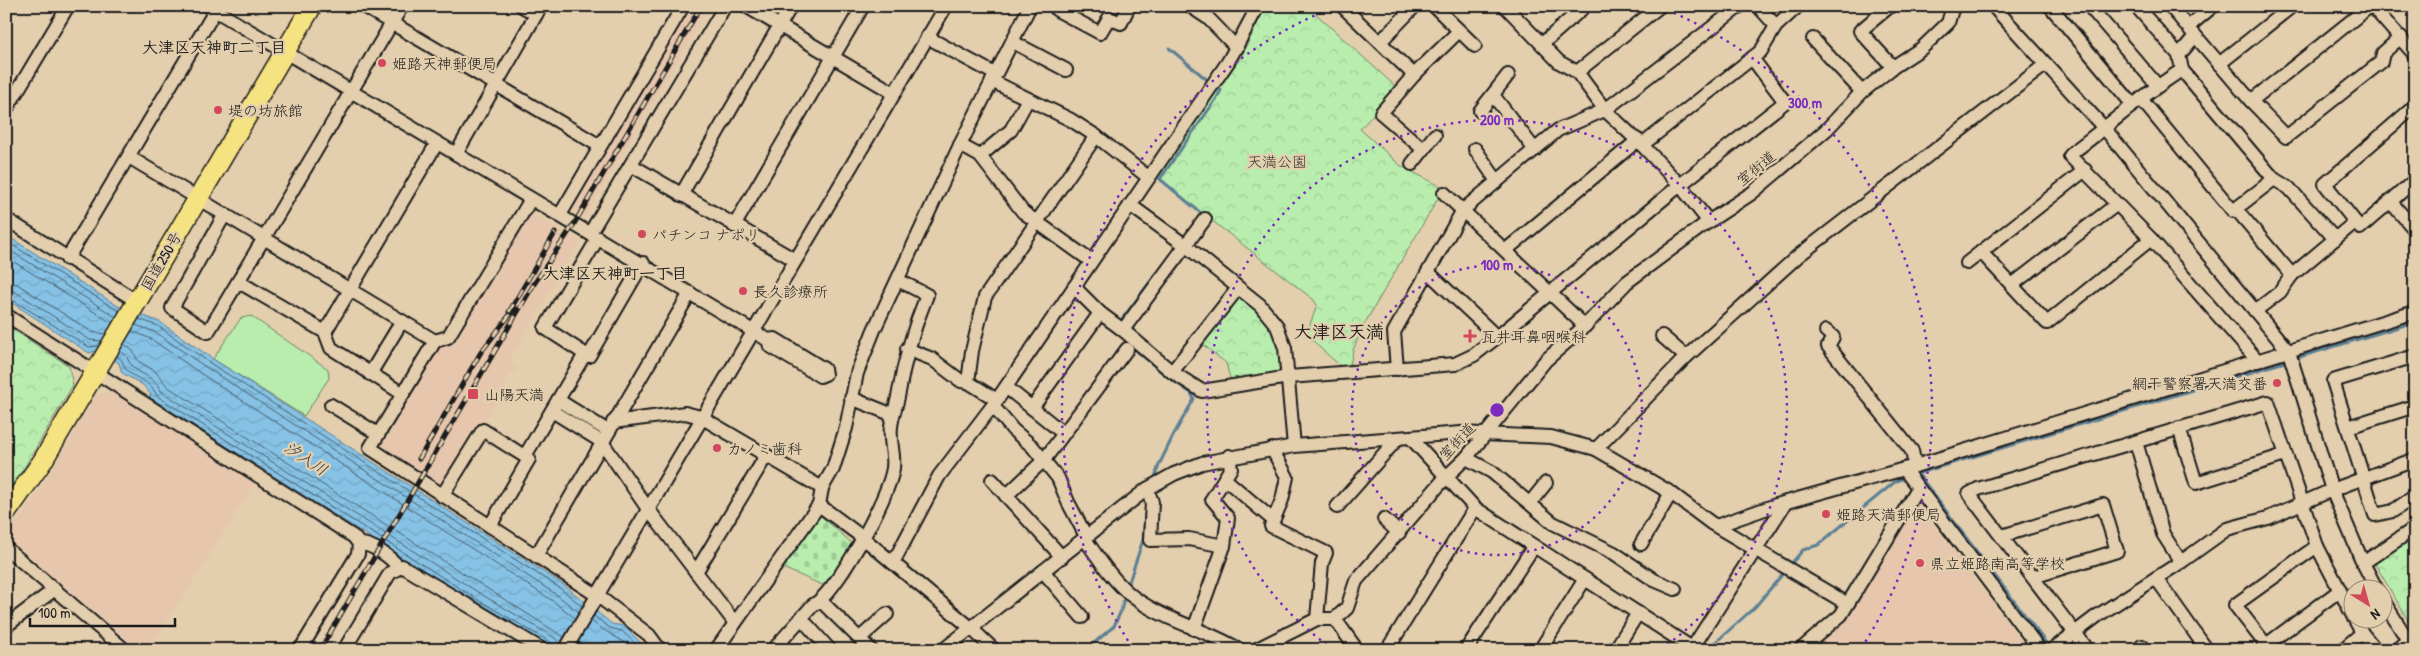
<svg xmlns="http://www.w3.org/2000/svg" width="2421" height="656" viewBox="0 0 2421 656" font-family="'Patrick Hand','Klee One',sans-serif">
	<defs>
		<pattern id="cemetery-stones" width="16" height="16" patternUnits="userSpaceOnUse" patternTransform="scale(1.25)"><rect width="16" height="16" fill="#b9edae"/><path d="M2 7V4a2 2 0 0 1 4 0v3zM10 15v-3a2 2 0 0 1 4 0v3z" fill="#9ecb95"/></pattern>
		<pattern id="park-crowns" width="20" height="18" patternUnits="userSpaceOnUse" patternTransform="scale(1.25)"><rect width="20" height="18" fill="#b9edae"/><path d="M2 6a3 3 0 1 1 6 0M12 15a3 3 0 1 1 6 0" fill="none" stroke="#9ecb95"/></pattern>
		<pattern id="water-waves" width="16" height="10" patternUnits="userSpaceOnUse" patternTransform="scale(1.25)"><rect width="16" height="10" fill="#86c2e5"/><path d="M0 5q4-4 8 0t8 0" fill="none" stroke="#73a6c4"/></pattern>
	</defs>
	<rect width="100%" height="100%" fill="#e3cead"/>
	<filter id="ink" filterUnits="userSpaceOnUse"><feTurbulence type="fractalNoise" baseFrequency=".02" numOctaves="2"/><feDisplacementMap in="SourceGraphic" scale="10" xChannelSelector="R" yChannelSelector="G"/><feConvolveMatrix kernelMatrix="1 2 1 2 8 2 1 2 1" color-interpolation-filters="sRGB"/></filter>
	<g filter="url(#ink)">
		<!-- built -->
		<g fill="#e6c6ad">
			<path d="M686,6H710L585,217L567,206Z"/>
			<path d="M529,212L580,241L508,362L518,369L515,373L512,371L507,379L508,380L443,491L377,447L433,355L455,334Z"/>
			<path d="M114,390L257,479L149,650H138L6,536L38,494L96,396Z"/>
			<path d="M1911,505H1919L2028,650H1811L1844,620Z"/>
		</g>
		<!-- grass -->
		<path fill="#b9edae" stroke="#6a8465" d="M251,316L328,369L329,378L304,416L213,359L241,318Z"/>
		<!-- cemetery -->
		<path fill="url(#cemetery-stones)" stroke="#6a8465" d="M820,515L855,546L827,587L783,568Z"/>
		<!-- park -->
		<g fill="url(#park-crowns)" stroke="#6a8465">
			<path d="M1266,6H1321L1316,14L1397,88L1360,129L1401,166L1444,188L1362,328L1353,350L1349,369H1344L1319,347L1307,333L1317,305L1314,300L1157,178L1241,57Z"/>
			<path d="M1237,295L1262,312L1277,338L1284,370L1280,375L1231,382L1226,363L1201,343Z"/>
			<path d="M6,325L69,366L73,385L24,468L6,493Z"/>
			<path d="M2415,534V632L2374,562Z"/>
		</g>
		<!-- water -->
		<path fill="url(#water-waves)" stroke="#5c8095" d="M6,235L118,306L160,322L213,359L564,585L612,624L624,626L648,650H553L475,604L149,397L151,395L143,385L122,373L119,363L97,351L89,353L6,299Z"/>
		<g fill="none" stroke-linecap="round" stroke-linejoin="round">
			<!-- shore -->
			<g stroke="#465e6c" stroke-width="1">
				<path d="M6,241L119,311"/>
				<path d="M6,248L116,317"/>
				<path d="M6,257L112,323"/>
				<path d="M6,282L17,284L92,332L105,334"/>
				<path d="M6,289L14,291L90,340L101,341"/>
				<path d="M6,296L89,347L98,346"/>
				<path d="M139,319L158,326L210,363L561,589L582,606"/>
				<path d="M136,325L155,332L207,368L557,595L579,612"/>
				<path d="M132,331L151,339L203,375L553,601L575,618"/>
				<path d="M124,344L133,351L138,361L155,371L168,387L564,637"/>
				<path d="M120,351C128,355 127,360 132,366C143,377 152,374 162,392L481,594L555,638L560,644"/>
				<path d="M117,356C124,360 122,364 126,369C134,380 149,378 157,396L478,600L552,643L554,650"/>
				<path d="M594,616L610,628L622,631L642,650"/>
				<path d="M591,621C606,633 619,637 633,650"/>
			</g>
			<!-- stream -->
			<g stroke="#5c8095" stroke-width="3">
				<path d="M2391,18L2406,34"/>
				<path d="M1169,48L1211,83"/>
				<path d="M1201,215L1202,214L1160,179L1217,98L1221,90L1216,86"/>
				<path d="M1119,323L1156,274"/>
				<path d="M1131,346L1164,374L1191,393L1194,399L1174,434L1159,465L1154,480"/>
				<path d="M2293,359L2415,322"/>
				<path d="M1918,474L2049,647"/>
				<path d="M1913,475L2288,361"/>
				<path d="M1790,565L1803,550L1818,545L1896,481L1907,477"/>
				<path d="M1127,588L1143,540L1145,515"/>
				<path d="M1086,650L1114,626L1121,611L1125,594"/>
				<path d="M1707,650L1755,607L1786,570"/>
			</g>
			<!-- minor casing -->
			<g stroke="#1c1c1c" stroke-width="16">
				<g id="minor">
					<path d="M208,6L768,340L775,339L824,369L825,374L820,376L770,346L768,340"/>
					<path d="M363,6L600,146"/>
					<path d="M522,6L536,14"/>
					<path d="M746,6L894,93"/>
					<path d="M1059,6L1057,10L1100,33L1109,18L1121,23L1129,6"/>
					<path d="M1190,6L1208,18L1237,48"/>
					<path d="M1342,6L1414,75"/>
					<path d="M1434,6L1475,46"/>
					<path d="M1505,6L1559,62L1577,72L1605,110L1642,145L1680,185L1709,222"/>
					<path d="M1758,6L1776,26"/>
					<path d="M1890,6L1860,31L1893,67"/>
					<path d="M1993,6L2105,129L2289,352L2332,490L2363,563L2376,588"/>
					<path d="M2050,6L2133,105"/>
					<path d="M2089,6L2157,85"/>
					<path d="M2136,6L2179,55L2182,70L2274,179L2289,188L2335,239"/>
					<path d="M2170,6L2251,101L2286,137L2381,62L2383,53L2401,37"/>
					<path d="M2372,6L2415,55"/>
					<path d="M2188,27L2213,6"/>
					<path d="M927,37L995,74"/>
					<path d="M1813,39L1862,92"/>
					<path d="M1013,42L1066,70"/>
					<path d="M1380,42L1415,6"/>
					<path d="M1542,44L1585,6"/>
					<path d="M2179,55L2195,36"/>
					<path d="M2219,64L2292,6"/>
					<path d="M2182,70C2143,94 2110,125 2073,152L2070,156L2151,239L2258,361"/>
					<path d="M1577,72L1660,6"/>
					<path d="M992,81L1071,120L1096,136L1148,177"/>
					<path d="M1493,95L1535,150"/>
					<path d="M2141,99L2233,211L2274,179"/>
					<path d="M2251,101L2370,6"/>
					<path d="M2415,106L2325,184L2360,228L2415,180"/>
					<path d="M6,110L68,6"/>
					<path d="M1480,111L1508,75"/>
					<path d="M960,145L980,156L1023,212L1091,261"/>
					<path d="M1642,145L1761,51L1776,26L1798,6"/>
					<path d="M1423,149L1381,113L1414,75L1459,31"/>
					<path d="M1475,149L1497,181"/>
					<path d="M456,154L541,6"/>
					<path d="M980,156L1011,130L1028,99"/>
					<path d="M129,157L435,341"/>
					<path d="M1412,164L1435,135"/>
					<path d="M631,165L795,260"/>
					<path d="M1444,193L1585,326"/>
					<path d="M681,195L791,6"/>
					<path d="M531,199L448,337L435,341L370,448L598,596L649,635L660,650"/>
					<path d="M2390,201L2415,230"/>
					<path d="M1130,205L1185,245L1260,305L1277,326L1285,348L1294,446"/>
					<path d="M2236,209L2292,275"/>
					<path d="M225,214L172,308L208,332L402,6"/>
					<path d="M560,215L683,6"/>
					<path d="M6,219L138,302"/>
					<path d="M1205,219L1123,330L1172,372L1202,391L1289,377L1455,364L1474,355L1497,337L1680,185L1785,102L1752,58"/>
					<path d="M734,226L863,6"/>
					<path d="M590,233L725,6"/>
					<path d="M598,238L545,328L585,354L589,356L643,263"/>
					<path d="M1506,250L1638,140"/>
					<path d="M1981,252L2047,323L2151,239"/>
					<path d="M67,259L218,6"/>
					<path d="M1967,263L2085,170"/>
					<path d="M1428,272L1497,337"/>
					<path d="M239,282L325,332L331,348L403,394"/>
					<path d="M2012,285L2117,204"/>
					<path d="M1074,287L1100,313L1123,330"/>
					<path d="M2255,311L2280,292L2292,275L2355,222"/>
					<path d="M6,315L354,537L359,544L358,554L300,650"/>
					<path d="M1826,331L1833,337L1828,346L1912,451L1915,466"/>
					<path d="M325,332L437,143"/>
					<path d="M1662,336L1686,357"/>
					<path d="M907,349L932,359L961,381L968,382"/>
					<path d="M2415,356L2333,381L2375,515L2393,511L2415,496"/>
					<path d="M1397,369L1394,332L1463,210L1558,130L1605,110L1740,6"/>
					<path d="M1172,372L1238,288"/>
					<path d="M370,374L402,321"/>
					<path d="M1006,387L1063,433"/>
					<path d="M851,398L893,415"/>
					<path d="M558,400L608,431"/>
					<path d="M997,400L968,382L972,351L985,297L1096,136"/>
					<path d="M331,405L378,434"/>
					<path d="M993,406L1013,430L1032,446L1058,478L1068,502L1087,538"/>
					<path d="M1032,408L1100,313"/>
					<path d="M552,411L602,442L648,509L735,623"/>
					<path d="M613,422L685,413L701,417L822,488"/>
					<path d="M2348,427L2415,406"/>
					<path d="M2179,428L2196,483L2285,455"/>
					<path d="M1411,438L1475,508L1692,648"/>
					<path d="M2136,442L2163,534L2181,562"/>
					<path d="M1272,449L1287,477L1282,500L1271,526L1326,553L1322,563L1317,619"/>
					<path d="M1596,449L1686,357L1798,256L2045,65"/>
					<path d="M525,456L585,354"/>
					<path d="M1466,458L1492,472L1553,523L1614,553L1654,580L1675,589"/>
					<path d="M1904,469L2040,650"/>
					<path d="M1225,479L1273,520"/>
					<path d="M992,480L1062,557"/>
					<path d="M1147,489L1152,502L1150,540L1189,539L1224,546"/>
					<path d="M442,496L483,430L529,459L490,526"/>
					<path d="M1006,496L1044,460L1127,349"/>
					<path d="M1530,503L1546,483"/>
					<path d="M819,505L862,537L971,628L1147,489L1174,474L1202,463L1294,446L1461,433L1551,437L1596,449L1671,493L1711,523L1846,603"/>
					<path d="M1337,507L1398,438"/>
					<path d="M1384,519L1399,533"/>
					<path d="M1719,525L1776,505L1915,466L2415,312"/>
					<path d="M2002,536L2103,505L2117,551L2033,577"/>
					<path d="M1085,539C1099,559 1113,581 1132,596C1164,621 1206,629 1240,650"/>
					<path d="M359,544C371,543 391,557 398,567"/>
					<path d="M1641,544L1671,493"/>
					<path d="M2317,546L2235,605L2266,645L2339,591"/>
					<path d="M6,548L125,650"/>
					<path d="M536,556L690,293"/>
					<path d="M893,563L939,476L997,400L1228,62L1258,6"/>
					<path d="M2363,563L2415,528"/>
					<path d="M1043,571L1082,617"/>
					<path d="M696,572L766,456"/>
					<path d="M2156,578L2207,650"/>
					<path d="M821,601L871,650"/>
					<path d="M2384,602L2414,650"/>
					<path d="M801,618L830,650"/>
					<path d="M1335,619L1357,650"/>
					<path d="M6,626L55,589"/>
					<path d="M1194,629L1224,546L1228,518L1212,499L1231,468L1229,456"/>
					<path d="M2362,633L2376,650"/>
					<path d="M860,638L887,614"/>
					<path d="M344,650L390,573L402,566L543,650"/>
					<path d="M565,650L946,6"/>
					<path d="M716,650L819,505L822,488L833,469L846,428L857,373L874,330L960,145L1030,6"/>
					<path d="M773,650L813,605C836,594 890,495 893,468C895,454 889,441 891,427C892,416 896,407 898,397C904,361 913,329 927,295L898,280"/>
					<path d="M943,650L971,628L994,650"/>
					<path d="M1255,650L1317,619H1335L1347,608L1356,581L1446,477L1466,458L1546,360L1585,326L1627,282L1705,224L1752,193L1826,130L1862,92L1893,67L1922,48L1948,23L1953,6"/>
					<path d="M1387,650L1475,508"/>
					<path d="M1466,650L1534,546"/>
					<path d="M1540,650L1585,579"/>
					<path d="M1615,650L1638,613"/>
					<path d="M1691,650L1786,502"/>
					<path d="M1800,650L1841,615L1918,488"/>
					<path d="M2052,650L2097,616L2181,562L2227,529L2268,518L2332,490L2415,459"/>
					<path d="M2088,650L1969,494L1978,489L2268,402L2317,546L2354,618"/>
					<path d="M2137,650L2142,646L2145,650"/>
					<path d="M2342,650L2362,633L2354,618"/>
					<path d="M2396,650L2407,641"/>
				</g>
			</g>
			<!-- highway casing -->
			<g stroke="#1c1c1c" stroke-width="22">
				<path id="highway" d="M6,513L42,462L312,6"/>
			</g>
			<!-- minor -->
			<use href="#minor" stroke="#e3cead" stroke-width="12"/>
			<!-- highway -->
			<use href="#highway" stroke="#f5e382" stroke-width="19"/>
			<!-- rail casing -->
			<g stroke="#1c1c1c" stroke-width="5">
				<g id="rail">
					<path d="M509,312L555,233"/>
					<path d="M419,459L481,352L515,308"/>
					<path d="M320,650L534,284L574,224L701,6"/>
				</g>
			</g>
			<!-- rail -->
			<use href="#rail" stroke="#e3cead" stroke-width="3" stroke-dasharray="9" stroke-linecap="butt"/>
		</g>
	</g>
	<!-- distance rings -->
	<g fill="none" stroke="#7b2cbf" stroke-width="2.5" stroke-dasharray="2.5 5">
		<circle cx="1497" cy="410" r="145"/>
		<path d="M1333 649A290 290 0 1 1 1661 649"/>
		<path d="M1132 647A435 435 0 0 1 1334 7M1660 7A435 435 0 0 1 1862 647"/>
	</g>
	<!-- markers -->
	<g fill="#d1495b" stroke="#e3cead" stroke-width="2">
		<circle cx="382" cy="63" r="5"/>
		<circle cx="218" cy="110" r="5"/>
		<circle cx="642" cy="234" r="5"/>
		<circle cx="743" cy="291" r="5"/>
		<path d="M1467.5 328.5h5v5h5v5h-5v5h-5v-5h-5v-5h5z"/>
		<circle cx="2277" cy="383" r="5"/>
		<rect x="467" y="388" width="12" height="12" rx="2.5"/>
		<circle cx="717" cy="448" r="5"/>
		<circle cx="1826" cy="514" r="5"/>
		<circle cx="1920" cy="563" r="5"/>
	</g>
	<g text-anchor="middle" dominant-baseline="central" stroke-width="4.5" stroke-linejoin="round" paint-order="stroke">
		<!-- poi labels -->
		<g font-size="15" fill="#1c1c1c" stroke="#e3cead" text-anchor="start">
			<text x="392" y="63">姫路天神郵便局</text>
			<text x="228" y="110">堤の坊旅館</text>
			<text x="652" y="234">パチンコ ナポリ</text>
			<text x="753" y="291">長久診療所</text>
			<text x="1481" y="336">瓦井耳鼻咽喉科</text>
			<text x="2267" y="383" text-anchor="end">網干警察署天満交番</text>
			<text x="484" y="394">山陽天満</text>
			<text x="727" y="448">カノミ歯科</text>
			<text x="1836" y="514">姫路天満郵便局</text>
			<text x="1930" y="563">県立姫路南高等学校</text>
		</g>
		<!-- park labels -->
		<g font-size="15" fill="#343b32" stroke="#e3cead">
			<text x="1277" y="161">天満公園</text>
		</g>
		<!-- street labels -->
		<g font-size="15" fill="#1c1c1c" stroke="#e3cead">
			<text transform="translate(1756 168) rotate(-39)">室街道</text>
			<text transform="translate(161 261) rotate(-60)">国道250号</text>
			<text transform="translate(1457 441) rotate(-47)">室街道</text>
		</g>
		<!-- neighbourhood labels -->
		<g font-size="16" font-weight="bold" fill="#1c1c1c" stroke="#e3cead">
			<text x="214" y="47">大津区天神町二丁目</text>
			<text x="615" y="273">大津区天神町一丁目</text>
		</g>
		<!-- water labels -->
		<g font-size="16" font-style="italic" fill="#313d44" stroke="#e3cead">
			<text transform="translate(306 458) rotate(33)">汐入川</text>
		</g>
		<!-- quarter labels -->
		<g font-size="18" font-weight="bold" fill="#1c1c1c" stroke="#e3cead">
			<text x="1339" y="331">大津区天満</text>
		</g>
	</g>
	<circle cx="1497" cy="410" r="8" fill="#7b2cbf" stroke="#e3cead" stroke-width="2.5"/>
	<g font-size="15" text-anchor="middle" font-weight="bold" fill="#7b2cbf" stroke="#e3cead" stroke-width="4.5" stroke-linejoin="round" paint-order="stroke">
		<text x="1805" y="108">300 m</text>
		<text x="1497" y="125">200 m</text>
		<text x="1497" y="270">100 m</text>
	</g>
	<!-- margin -->
	<rect width="2421" height="656" fill="none" stroke="#e3cead" stroke-width="25"/>
	<rect x="12" y="12" width="2396" height="631" fill="none" stroke="#1c1c1c" stroke-width="2" filter="url(#ink)"/>
	<!-- north arrow -->
	<g transform="translate(2368 604) rotate(143)"><circle r="24" fill="#e3cead" stroke="#938773"/>
	<path d="M0-4L9 19L0 12L-9 19Z" fill="#d1495b"/>
	<text y="-8" font-size="14" font-weight="bold" text-anchor="middle" fill="#1c1c1c">N</text>
	</g>
	<!-- scale -->
	<path d="M30 618v8h145v-8" fill="none" stroke="#1c1c1c" stroke-width="2.5"/>
	<text x="38" y="618" font-size="15" fill="#1c1c1c" stroke="#e3cead" stroke-width="4" paint-order="stroke">100 m</text>
</svg>
